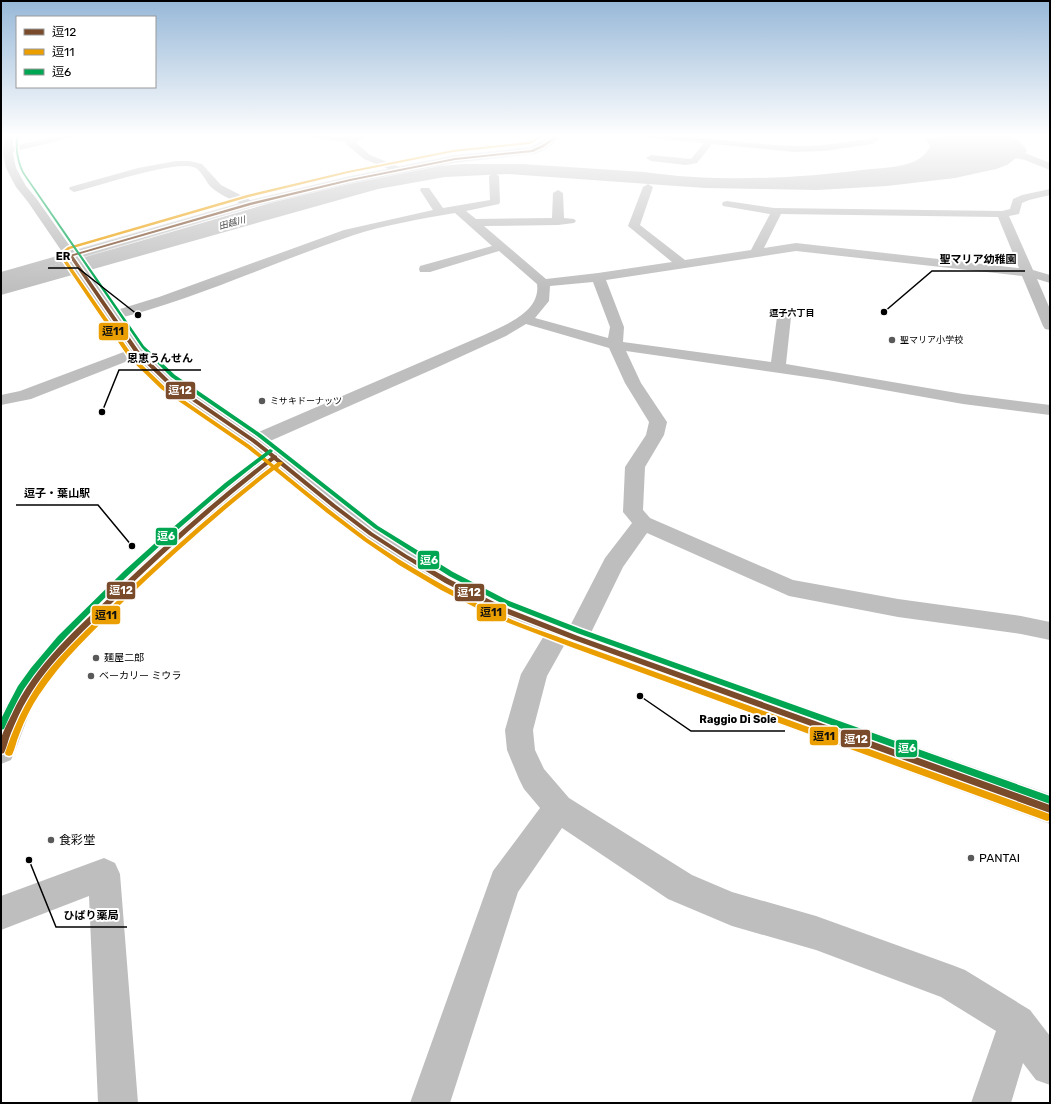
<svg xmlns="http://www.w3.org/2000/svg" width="1051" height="1104" viewBox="0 0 1051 1104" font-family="Rubik,'Noto Sans JP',sans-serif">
	<rect width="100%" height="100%" fill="#fff"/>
	<!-- water -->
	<path fill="#bfbfbf" d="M934,135H1006C1016,138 1022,142 1027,151L1025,153L1050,163V170L1025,160L1016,158L1007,165L996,169L955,178L887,186L817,190L705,188L507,174L445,177L378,189L1,295V279L113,249L274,202L348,184L440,166L463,164H522L644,172C713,182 793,179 862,170C878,168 898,168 913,162C920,159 928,153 930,146L926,139L937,137Z"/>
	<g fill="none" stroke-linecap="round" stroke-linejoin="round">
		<!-- primary casing -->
		<g stroke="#dbdbdb" stroke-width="2">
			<path id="primary" d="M554,135H563L546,148L535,153L455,162L350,183L253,206L79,258L143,349L174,378L261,437L341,501L379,529L413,551L455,575L510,603L585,631L1050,795V823L567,645L494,615L439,587L397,561L363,539L327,511L247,445L162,386L131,355L65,256L67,253L246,202L350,177L455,156L530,148Z"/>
		</g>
		<!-- minor -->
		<g fill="#bebebe" fill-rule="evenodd">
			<path d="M61,135H75L74,137L8,153L3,150L5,148Z"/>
			<path d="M309,135H332L353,137L357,135H367L356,143L370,155L402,168L404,170L399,173L396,172L364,159L347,145L346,142L313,138Z"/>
			<path d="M645,135C695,135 744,144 794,146C819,147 845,142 870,139L869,135H877L879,140L872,144L824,151L795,152L712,144L697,163L686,165L651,161L646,158L651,155L691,159L704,143L649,138Z"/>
			<path d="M176,161H190L202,164L221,185L254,202L255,204L250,207L246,206C235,201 221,196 211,187C206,182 203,173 196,168C179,158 95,187 74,192L69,189L70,187L138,168Z"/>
			<path d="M494,173L499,176L500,202L499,204L466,211L476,219L552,218L553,193L558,190L563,193L564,218L574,219L576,221L574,223L558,225L484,226L546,279L598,273L672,262L628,226L643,187L648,184L653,187L640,225L685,260L751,250L770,214L723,206L722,204L723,202L727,201L774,208L1002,211L1010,209L1013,199L1022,195L1050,189V195L1029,200L1022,203L1019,214L1009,216L1033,270L1050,275V283L1037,279L1050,309V330L1045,329L1043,326L1022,276L796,251L606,280L624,327L623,342L771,362L777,317L779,314L784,313L789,314L791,317L786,364L963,394L1050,405V415L963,404L828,380L626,351L641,383L667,422L664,435L645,467L643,510L650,518L793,580L898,599L1021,616L1050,622V640L1021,634L898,617L789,596L647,533L623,567L585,645L576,648L567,645L566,642L547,676L533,730L535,750L544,769L569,798L692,875L732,892L816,916L952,965L965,970L1030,1010L1050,1036V1085L1036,1080L1023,1063L1011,1103H971L996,1031L941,997L816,950L732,926L668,899L562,828L518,892L450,1103H410L493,871L540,808L524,789L519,779L507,750L505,730L521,674L551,624L560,622L569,624L570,626L605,558L632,523L623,512L625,467L646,435L649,422L625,383L609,348L526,324L506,336L438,367L261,445L254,447L247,445L245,441L247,437L484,335C505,325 541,312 537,284L499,251L430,272H420L419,269L420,266L492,246L455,213C420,219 384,225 351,236C272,263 193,300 112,320L107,319L105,316L107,313L159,297L344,230L433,210L420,190L421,188H429L443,208L490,200L489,176ZM781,214L998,217L1019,268L796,243L764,248ZM593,282L610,327L608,338L535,318L549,301L550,286Z"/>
			<path d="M71,252L75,253L77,256L75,259L1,280V272Z"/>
			<path d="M137,347L143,349L145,352L143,355L31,399L1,405V395L20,391Z"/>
			<path d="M104,858L115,863L120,874L138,1103H98L89,896L1,930V896Z"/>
		</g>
		<!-- tertiary -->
		<path fill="#bebebe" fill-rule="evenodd" d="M275,451L282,453L284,457L282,461C222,506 168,557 115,610C88,637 59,664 39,696C26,716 21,739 11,760L1,764V715L20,681L40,655L110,586L175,527L244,470L268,453Z"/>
		<!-- secondary -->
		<path fill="#b8b8b8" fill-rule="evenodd" d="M5,135H13V154L16,168L26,186L36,198L77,256L75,259H67L28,202L16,187L6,168L3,154Z"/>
		<!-- primary -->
		<use href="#primary" fill="#bebebe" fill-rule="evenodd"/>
		<!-- bus-1 casing -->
		<g stroke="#fff" stroke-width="3">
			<path id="bus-1" d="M558,135H560L544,147L533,152L455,160L350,181L251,205L73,256L139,351L170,381L256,440L275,455L277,456V457L336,505L373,533L407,555L449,579L504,607L578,636L1050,805V813L574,640L500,611L445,583L403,557L369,535L332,507L274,460C217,504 164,552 112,603C82,633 50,661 28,698C21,709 16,721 11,733C8,740 7,747 4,753L1,754C1,750 0,744 1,739C3,731 8,722 12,714C35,664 76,630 115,592C165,544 216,499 271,457L252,442L166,383L135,353L69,256L70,255L249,203L350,179L455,158L531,150L542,145Z"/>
		</g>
		<!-- bus-2 casing -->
		<g stroke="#fff" stroke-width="3">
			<path id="bus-2" d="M544,135H546L530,144L453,152L348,173L249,197L70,249L66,252L65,258L133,356L165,387L251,446L274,465L278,462H282L283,463L278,468C307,492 337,516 368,539C409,567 454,592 499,614C523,625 551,634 575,643L1047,813L1050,814V820L1047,821L571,647L496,618L441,590L399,565L364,541L327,513L274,470C221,511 171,556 123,602C93,631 62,660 39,695C31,707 24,721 19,735C16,742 15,749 12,755L9,756L6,755L5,753C12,732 21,711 33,692C47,669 67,649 86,630C103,614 120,598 137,582C180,542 224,503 271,467L247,448L161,389L129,358L61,258L62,252L68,247L247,195L348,171L453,150L529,142Z"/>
		</g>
		<!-- bus-3 casing -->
		<g stroke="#fff" stroke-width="3">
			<g id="bus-3">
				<path d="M16,135H18C17,149 18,161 25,174L144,346L175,375L261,434L378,526L453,572L507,600L581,629L1050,796V804L577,633L503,604L449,576L374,528L257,436L171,377L142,348L23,174C16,161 15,149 16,135Z"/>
				<path d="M270,449L272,450L273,451L272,452C218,493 167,538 118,585C85,618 50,650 24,689C16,702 10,716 4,729L1,730V719L8,705L18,686L31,668L58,636L124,571L164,535L225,483Z"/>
			</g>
		</g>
		<!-- bus-1 -->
		<use href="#bus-1" fill="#7a4b2a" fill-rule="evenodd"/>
		<!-- bus-2 -->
		<use href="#bus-2" fill="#eb9e00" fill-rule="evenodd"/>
		<!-- bus-3 -->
		<use href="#bus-3" fill="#00a651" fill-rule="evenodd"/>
	</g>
	<!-- sky -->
	<linearGradient id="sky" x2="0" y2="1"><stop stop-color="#97b8d8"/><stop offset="0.47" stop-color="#fff"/><stop offset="1" stop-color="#fff" stop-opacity="0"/></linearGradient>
	<rect width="1051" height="289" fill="url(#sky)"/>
	<!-- markers -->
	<g fill="#595959" stroke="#fff" stroke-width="1.5">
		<circle cx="892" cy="340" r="4"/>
		<circle cx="262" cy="401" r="4"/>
		<circle cx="96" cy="658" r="4"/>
		<circle cx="91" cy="676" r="4"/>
		<circle cx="51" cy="840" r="4"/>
		<circle cx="971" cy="858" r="4"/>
	</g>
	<g text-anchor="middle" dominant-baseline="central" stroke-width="4" stroke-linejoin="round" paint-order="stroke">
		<!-- far-water labels -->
		<g font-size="9" font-style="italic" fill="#444" stroke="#fff">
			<text transform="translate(232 223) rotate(-16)">田越川</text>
		</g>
		<!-- far-neighbourhood labels -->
		<g font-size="9" font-weight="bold" fill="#000" stroke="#fff">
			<text x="792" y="313">逗子六丁目</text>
		</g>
		<!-- far-poi labels -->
		<g font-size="9" fill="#000" stroke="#fff" text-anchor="start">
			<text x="900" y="340">聖マリア小学校</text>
			<text x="270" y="401">ミサキドーナッツ</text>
		</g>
		<!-- poi labels -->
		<g font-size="10" fill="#000" stroke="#fff" text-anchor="start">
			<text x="104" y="658">麺屋二郎</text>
			<text x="99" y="676">ベーカリー ミウラ</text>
		</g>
		<!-- near-poi labels -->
		<g font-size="12" fill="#000" stroke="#fff" text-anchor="start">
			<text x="59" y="840">食彩堂</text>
			<text x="979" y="858">PANTAI</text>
		</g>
	</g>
	<!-- callouts -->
	<path fill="none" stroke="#000" stroke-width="1.5" d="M138 315L78 268H48M884 312L932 271H1025M102 412L119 370H201M132 546L98 505H16M640 696L691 731H785M29 860L56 927H127"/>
	<g fill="#000" stroke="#fff" stroke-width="1.5">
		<circle cx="138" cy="315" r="4"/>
		<circle cx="884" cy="312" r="4"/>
		<circle cx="102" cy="412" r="4"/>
		<circle cx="132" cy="546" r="4"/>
		<circle cx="640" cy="696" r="4"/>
		<circle cx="29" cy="860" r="4"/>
	</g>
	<g font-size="11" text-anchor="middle" font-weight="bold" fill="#000" stroke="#fff" stroke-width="4" stroke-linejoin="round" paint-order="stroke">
		<text x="63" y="260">ER</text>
		<text x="978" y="263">聖マリア幼稚園</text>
		<text x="160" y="362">恩恵うんせん</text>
		<text x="57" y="497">逗子・葉山駅</text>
		<text x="738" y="723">Raggio Di Sole</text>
		<text x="91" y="919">ひばり薬局</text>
	</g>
	<g stroke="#fff" stroke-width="1.5">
		<rect x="98" y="322" width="31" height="19" rx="4" fill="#eb9e00"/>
		<rect x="165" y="381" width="31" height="19" rx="4" fill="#7a4b2a"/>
		<rect x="155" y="527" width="23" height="19" rx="4" fill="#00a651"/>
		<rect x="417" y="550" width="23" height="20" rx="4" fill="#00a651"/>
		<rect x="106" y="581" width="30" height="19" rx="4" fill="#7a4b2a"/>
		<rect x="454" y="583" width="31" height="19" rx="4" fill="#7a4b2a"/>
		<rect x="476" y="603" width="31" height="19" rx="4" fill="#eb9e00"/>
		<rect x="91" y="605" width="30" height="20" rx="4" fill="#eb9e00"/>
		<rect x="809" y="726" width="30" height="20" rx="4" fill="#eb9e00"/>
		<rect x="840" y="729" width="31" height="19" rx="4" fill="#7a4b2a"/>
		<rect x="895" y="739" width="23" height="19" rx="4" fill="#00a651"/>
	</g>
	<g font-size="11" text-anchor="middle" font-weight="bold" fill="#fff">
		<text x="180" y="394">逗12</text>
		<text x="166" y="540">逗6</text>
		<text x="429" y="564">逗6</text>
		<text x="121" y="594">逗12</text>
		<text x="469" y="596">逗12</text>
		<text x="856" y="743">逗12</text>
		<text x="907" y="752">逗6</text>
	</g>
	<g font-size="11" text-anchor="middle" font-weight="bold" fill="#111">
		<text x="113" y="335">逗11</text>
		<text x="491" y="616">逗11</text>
		<text x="106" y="619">逗11</text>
		<text x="824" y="740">逗11</text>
	</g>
	<!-- border -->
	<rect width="1051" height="1104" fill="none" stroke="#000000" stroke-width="4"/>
	<!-- legend -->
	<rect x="16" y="16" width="140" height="72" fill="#ffffff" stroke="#999999"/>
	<rect x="24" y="29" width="20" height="6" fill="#7a4b2a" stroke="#999999"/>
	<text x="52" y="36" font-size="12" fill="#000000">逗12</text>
	<rect x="24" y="49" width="20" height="6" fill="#eb9e00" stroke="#999999"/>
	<text x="52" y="56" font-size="12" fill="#000000">逗11</text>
	<rect x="24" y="69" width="20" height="6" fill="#00a651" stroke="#999999"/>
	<text x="52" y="76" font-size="12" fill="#000000">逗6</text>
</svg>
